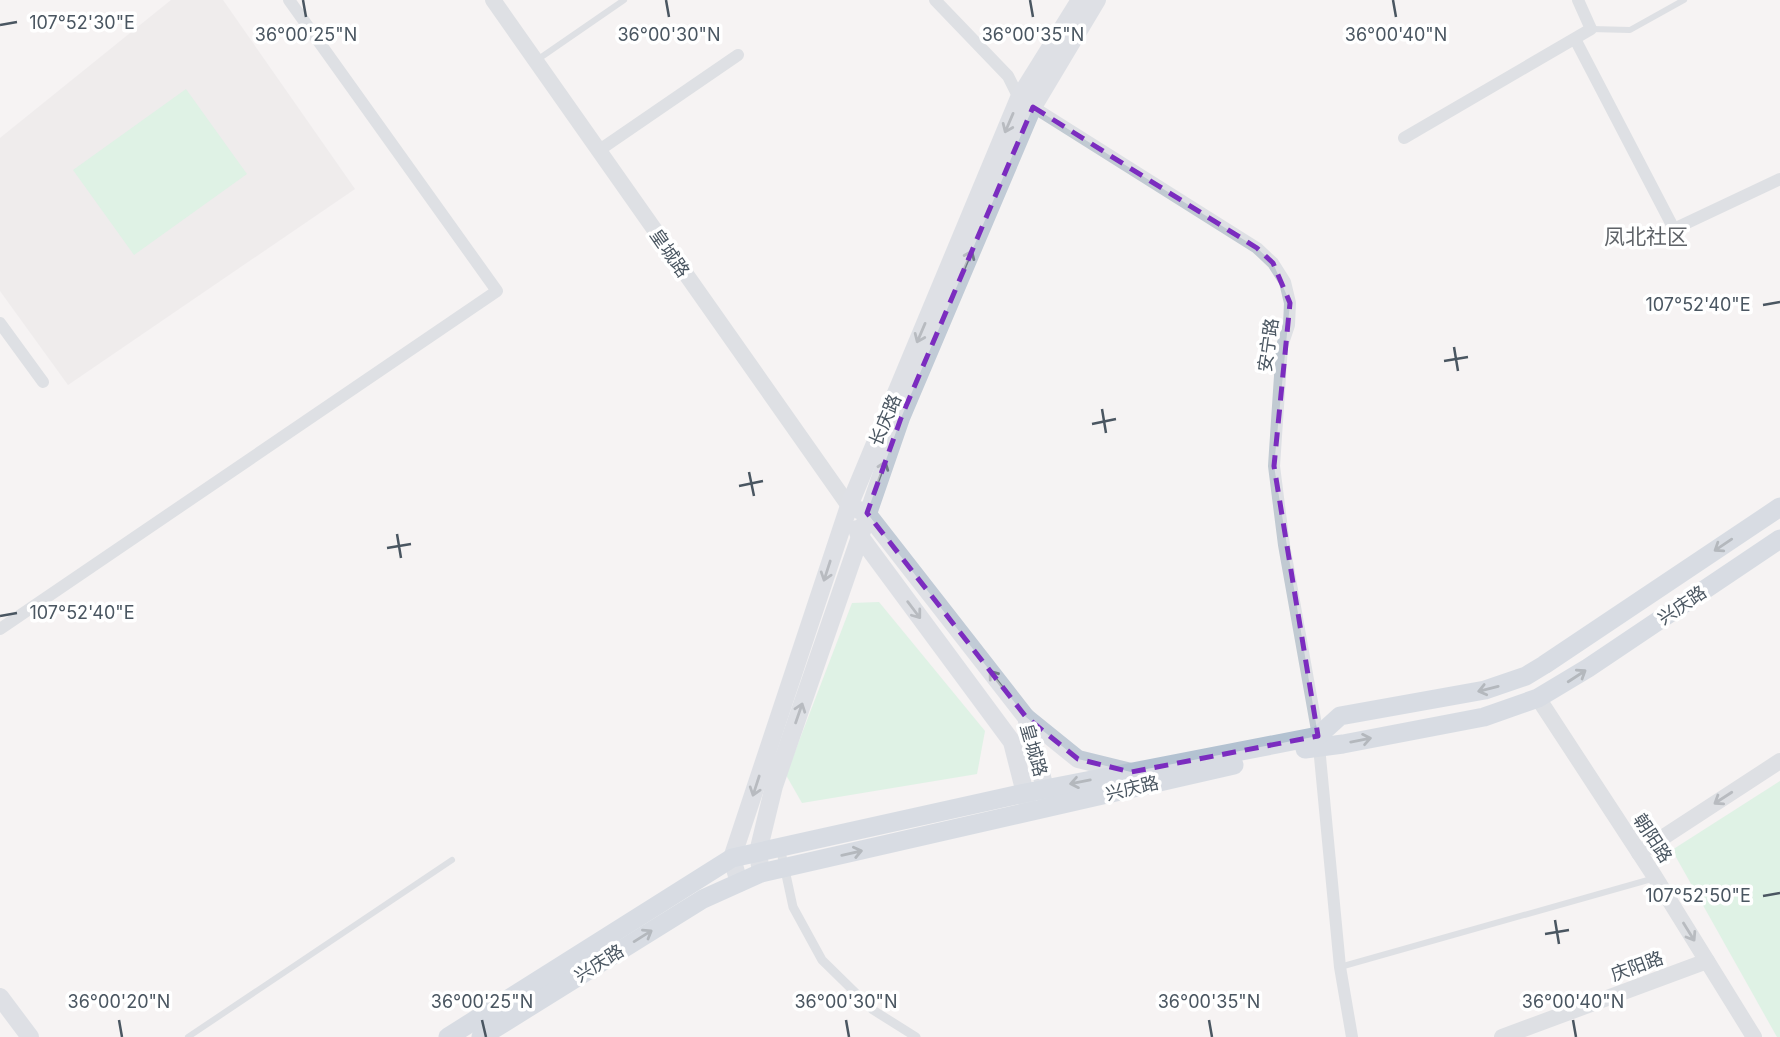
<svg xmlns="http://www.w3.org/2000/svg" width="1780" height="1037" viewBox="0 0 1780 1037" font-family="Inter,'Noto Sans SC',sans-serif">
	<rect width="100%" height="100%" fill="#f5f3f3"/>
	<!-- education -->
	<path fill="#e6e4e5" d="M171,0H223L355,189L68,385L0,291V138Z"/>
	<!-- green -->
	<g fill="#c3f1d5">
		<path d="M186,89L247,174L134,255L73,170Z"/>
		<path d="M879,602L985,731L977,774L802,803L786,775L852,603Z"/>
		<path d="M1780,781V1037H1777L1672,850Z"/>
	</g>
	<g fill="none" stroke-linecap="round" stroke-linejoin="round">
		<!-- service -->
		<g stroke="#c1cad2" stroke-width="6">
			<path d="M1591,29L1630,30L1684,0"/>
			<path d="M537,60L624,0"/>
			<path d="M1340,967L1655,878"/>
			<path d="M188,1037L452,860"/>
		</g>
		<!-- pedestrian -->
		<path stroke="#c1cad2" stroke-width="9" d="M780,847L793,907L822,960L873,1010L916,1037"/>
		<!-- minor -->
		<g stroke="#c1cad2" stroke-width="12">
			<path d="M935,0L1008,76L1019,98L1257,248L1273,263L1285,282L1290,303L1289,325L1282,346L1274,466L1284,545L1318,736L1340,967L1352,1037"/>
			<path d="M1575,39L1674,229L1780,179"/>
			<path d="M1404,138L1591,29L1578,0"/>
			<path d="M598,151L738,55"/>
			<path d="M0,323L43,382"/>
			<path d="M0,629L497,291L289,0"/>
		</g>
		<!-- tertiary -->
		<g stroke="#c1cad2" stroke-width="16">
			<path d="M493,0L849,506"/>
			<path d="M1538,698L1655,877L1754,1037"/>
			<path d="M1639,853L1780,761"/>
			<path d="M1502,1037L1707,961"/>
		</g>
		<!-- secondary -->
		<g stroke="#c1cbd6" stroke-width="18">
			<path d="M859,510L867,513L1026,717L1049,803"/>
			<path d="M857,529L859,535L1012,742L1028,805"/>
			<path d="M1026,717L1078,759L1131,772"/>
			<path d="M761,873L758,852L774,786L901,418L1033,107L1097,0"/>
			<path d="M739,883L732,858L849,506L1019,98L1080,0"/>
			<path d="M0,997L30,1037"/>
		</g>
		<!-- primary -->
		<g stroke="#b3c2d1" stroke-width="19">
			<path d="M1305,749L1343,744L1484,717L1538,698L1588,668L1780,539"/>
			<path d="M448,1037L732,858L1025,793L1318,736L1340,716L1485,690L1526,676L1544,665L1780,507"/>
			<path d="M481,1037L703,899L761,873L1234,765"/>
		</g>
	</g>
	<!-- one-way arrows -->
	<defs><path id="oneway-shaft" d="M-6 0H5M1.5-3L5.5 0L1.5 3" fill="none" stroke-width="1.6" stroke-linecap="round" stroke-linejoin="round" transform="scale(1.75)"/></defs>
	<g stroke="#6e7984">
		<use href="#oneway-shaft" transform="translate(1009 123) rotate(113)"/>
		<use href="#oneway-shaft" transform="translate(968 260) rotate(-67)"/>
		<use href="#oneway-shaft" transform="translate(921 333) rotate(113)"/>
		<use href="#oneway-shaft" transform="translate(882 471) rotate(-70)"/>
		<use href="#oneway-shaft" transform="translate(827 571) rotate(108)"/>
		<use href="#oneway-shaft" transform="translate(914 610) rotate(53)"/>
		<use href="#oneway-shaft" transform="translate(996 679) rotate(-128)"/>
		<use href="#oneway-shaft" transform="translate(799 713) rotate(-71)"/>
		<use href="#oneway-shaft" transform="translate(756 786) rotate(108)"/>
	</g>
	<g stroke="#64717d">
		<use href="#oneway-shaft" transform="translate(1723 545) rotate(146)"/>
		<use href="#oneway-shaft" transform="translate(1577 676) rotate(-33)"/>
		<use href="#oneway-shaft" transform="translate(1488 689) rotate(166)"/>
		<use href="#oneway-shaft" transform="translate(1361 740) rotate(-11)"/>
		<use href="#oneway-shaft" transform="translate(1080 782) rotate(169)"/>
		<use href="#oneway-shaft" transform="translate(852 853) rotate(-13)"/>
		<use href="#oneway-shaft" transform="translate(643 936) rotate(-32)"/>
	</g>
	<g stroke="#6e7983">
		<use href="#oneway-shaft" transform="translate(1723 798) rotate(147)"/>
		<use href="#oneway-shaft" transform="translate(1689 932) rotate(58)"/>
	</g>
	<!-- marked area -->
	<path d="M0 0H1780V1037H0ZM1033,107L1257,248L1273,263L1290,303L1274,466L1318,736L1131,772L1078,759L1026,717L867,513L901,418Z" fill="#f5f3f3" fill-opacity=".55" fill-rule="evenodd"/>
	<path fill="none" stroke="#7b2cbf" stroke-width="5" stroke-dasharray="14 9" stroke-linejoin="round" d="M1033,107L1257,248L1273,263L1290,303L1274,466L1318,736L1131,772L1078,759L1026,717L867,513L901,418Z"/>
	<!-- ticks -->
	<path fill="none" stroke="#4a5661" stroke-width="2.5" d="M303,0L306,17M666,0L669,17M1030,0L1033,17M1393,0L1396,17M0,25L17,22M1763,305L1780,302M1454,347L1458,371M1444,361L1468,357M1102,409L1106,433M1092,424L1116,419M749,472L754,496M739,486L763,481M397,534L401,558M387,548L411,544M0,616L17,613M1763,896L1780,893M1555,920L1559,944M1545,934L1569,930M119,1020L122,1037M482,1020L486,1037M846,1020L849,1037M1209,1020L1212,1037M1573,1020L1576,1037"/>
	<g text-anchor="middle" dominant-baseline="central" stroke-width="7" stroke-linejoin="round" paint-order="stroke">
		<!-- street labels -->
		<g font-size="18" fill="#4a5661" stroke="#fff">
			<text transform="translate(670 253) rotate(55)">皇城路</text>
			<text transform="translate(1268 345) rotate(-82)">安宁路</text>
			<text transform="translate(885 420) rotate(-67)">长庆路</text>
			<text transform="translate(1682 605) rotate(-34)">兴庆路</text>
			<text transform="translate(1034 750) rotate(74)">皇城路</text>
			<text transform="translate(1132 788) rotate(-13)">兴庆路</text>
			<text transform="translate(1653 838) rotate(57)">朝阳路</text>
			<text transform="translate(599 963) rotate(-32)">兴庆路</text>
			<text transform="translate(1637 966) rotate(-20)">庆阳路</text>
		</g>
		<!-- quarter labels -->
		<g font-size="21" fill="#5f6368" stroke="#fff">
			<text x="1646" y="236">凤北社区</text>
		</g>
	</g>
	<g font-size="18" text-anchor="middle" fill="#4a5661" stroke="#fff" stroke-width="7" stroke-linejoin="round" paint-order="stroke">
		<text x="82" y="29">107°52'30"E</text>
		<text x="306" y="41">36°00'25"N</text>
		<text x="669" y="41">36°00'30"N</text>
		<text x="1033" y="41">36°00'35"N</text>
		<text x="1396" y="41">36°00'40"N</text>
		<text x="1698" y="311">107°52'40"E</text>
		<text x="82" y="619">107°52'40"E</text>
		<text x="1698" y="902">107°52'50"E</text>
		<text x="119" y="1008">36°00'20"N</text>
		<text x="482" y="1008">36°00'25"N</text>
		<text x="846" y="1008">36°00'30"N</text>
		<text x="1209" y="1008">36°00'35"N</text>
		<text x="1573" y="1008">36°00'40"N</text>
	</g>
</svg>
